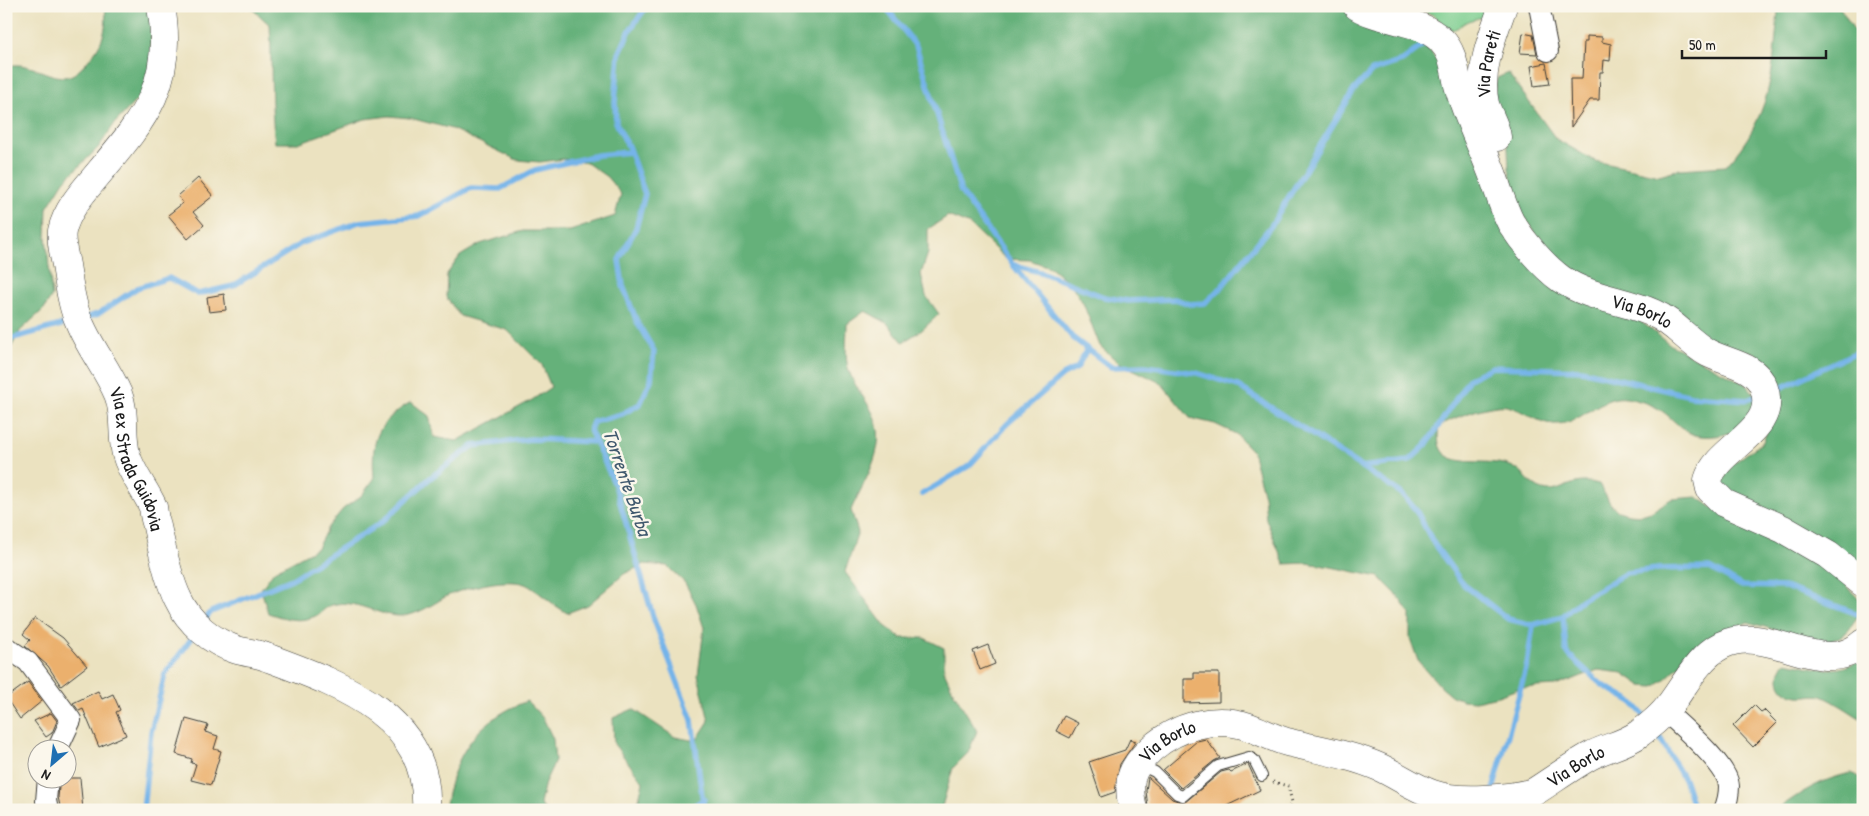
<svg xmlns="http://www.w3.org/2000/svg" width="1869" height="816" viewBox="0 0 1869 816" font-family="'Patrick Hand',sans-serif">
	<rect width="100%" height="100%" fill="#fbf7ec"/>
	<filter id="ink" filterUnits="userSpaceOnUse"><feTurbulence type="fractalNoise" baseFrequency=".02" numOctaves="2"/><feDisplacementMap in="SourceGraphic" scale="10" xChannelSelector="R" yChannelSelector="G"/><feConvolveMatrix kernelMatrix="1 2 1 2 8 2 1 2 1" color-interpolation-filters="sRGB"/></filter>
	<filter id="wash" filterUnits="userSpaceOnUse"><feTurbulence type="fractalNoise" baseFrequency=".0096" numOctaves="4" result="noise"/><feDisplacementMap in="SourceGraphic" scale="20" xChannelSelector="R" yChannelSelector="G"/><feGaussianBlur stdDeviation="1.12" result="paint"/><feColorMatrix in="noise" values="0 0 0 0 0 0 0 0 0 0 0 0 0 0 0 0 0 1.4 0 .05"/><feComposite in="paint" operator="in"/></filter>
	<g filter="url(#wash)">
		<rect width="100%" height="100%" fill="#ebe2c0"/>
		<!-- green -->
		<path fill="#7cce8f" stroke="#4c7556" d="M1413,6H1491C1486,19 1480,17 1468,21C1461,24 1459,29 1450,30L1433,15Z"/>
		<!-- forest -->
		<g fill="#65b17a" stroke="#40664b">
			<path d="M105,6H146L151,18V74L146,90L115,123L98,148L64,181L47,208L46,237L52,296L44,309L20,331L6,357V66C30,61 41,75 63,77C73,77 80,70 86,63C102,45 108,31 105,6Z"/>
			<path d="M249,6H1343L1365,22L1412,33L1428,48L1448,75L1503,227L1635,317L1671,345L1747,385L1758,398C1753,407 1747,419 1740,427C1731,436 1704,439 1692,434C1680,429 1672,418 1662,411C1652,404 1638,400 1626,398C1599,394 1582,426 1553,424C1537,423 1522,409 1507,406C1492,403 1450,418 1439,427C1431,477 1485,454 1513,467C1524,472 1531,487 1543,490C1555,494 1565,485 1576,483C1584,481 1591,482 1599,484L1610,503L1618,511L1629,514L1641,515L1651,512L1671,499L1697,497L1725,516L1758,529L1834,570L1860,601L1861,613L1848,631L1838,638L1827,643L1815,642L1748,622L1706,641L1664,680L1654,687L1642,686L1623,673L1598,670L1555,686L1520,688L1498,696L1475,701L1463,700L1452,696L1442,688L1418,661L1410,638V614L1396,594L1379,577L1331,567L1307,563L1284,564L1266,519L1264,496L1252,451L1236,434L1215,424L1190,418L1161,383L1118,362L1100,346L1083,303L1071,284L1052,268L1030,260L1006,259L970,225L948,216L928,229V253L921,274L926,296L939,314L922,330L903,342L887,323L865,311L847,324C847,338 844,358 849,371C856,392 875,407 878,430C882,456 861,487 851,510L858,532L845,572L884,625L901,638H924L944,648V671L953,691L977,731L968,753L953,768L941,810H634L637,807L643,782L614,744L613,718L633,709L675,737L696,741L709,721L698,675L704,628L696,604L685,583L667,566L644,564L624,574L588,605L567,613C553,605 542,594 529,586C511,575 463,588 445,597C432,605 416,616 400,616C377,616 355,598 332,605C325,607 320,615 313,617C298,623 283,618 268,613L261,589L274,571L317,548L328,527L343,509L361,496L374,479C371,440 376,423 411,402L429,416L434,437L457,441L532,400L551,387L542,365L507,330L460,316L446,297L447,274L460,256L480,244L523,231H570L615,216L621,194L607,177L587,163L563,159L540,162L517,160L452,129L410,118L389,116L365,119L298,143H275C270,104 272,64 270,25Z"/>
			<path d="M1781,6H1839L1863,44V568L1727,495L1722,481L1734,463L1763,442L1778,400L1769,372L1755,353L1733,348L1711,339L1555,262L1517,206L1509,169L1507,131L1493,96L1497,78L1508,73L1556,139L1595,161L1659,175L1680,169L1726,166C1771,117 1773,73 1778,11Z"/>
			<path d="M1863,657V720C1850,712 1836,702 1822,696C1815,694 1806,697 1798,696C1778,693 1774,676 1785,662C1813,667 1839,677 1863,657Z"/>
			<path d="M527,701L543,718L553,739L555,761L545,782L540,804L545,810H445C453,756 475,721 527,701Z"/>
			<path d="M1851,773L1863,779V810H1776C1802,792 1819,780 1851,773Z"/>
		</g>
		<g fill="none" stroke-linecap="round" stroke-linejoin="round">
			<!-- stream -->
			<g stroke="#75b4e9" stroke-width="5.5">
				<path d="M647,6L630,30L619,54L615,102L616,123L628,146L645,194L636,228L619,260L623,286L637,322L654,351L651,380L640,404L622,414L593,422L590,430L615,485L654,620L692,720L704,810"/>
				<path d="M885,6L916,46L961,192L1013,265L1072,337L1111,367L1145,366L1197,373L1238,386L1401,493L1416,510L1434,544L1463,584L1508,619L1533,625L1563,616L1581,600L1626,573L1658,569L1710,568L1742,586L1785,587L1863,616"/>
				<path d="M1014,265L1043,273L1104,297L1128,301L1175,299L1190,304L1205,303L1219,290L1271,226L1354,90L1372,71L1402,61L1428,41"/>
				<path d="M85,318L98,314L137,288L169,278L198,294L233,286L302,243L359,222L419,216L471,188L500,189L535,170L598,155L630,152"/>
				<path d="M6,340L72,322"/>
				<path d="M1772,392L1863,349"/>
				<path d="M1361,467L1409,461L1426,445L1469,379L1492,367L1581,370L1691,396L1747,400L1758,396"/>
				<path d="M922,494L969,466L1007,424L1063,375L1077,368L1087,349"/>
				<path d="M1563,616L1566,650L1570,656L1601,684L1631,701L1646,718"/>
				<path d="M203,622L211,612L292,579L382,522L430,478L473,446L531,439L595,442"/>
				<path d="M1656,731L1685,781L1694,810"/>
				<path d="M1493,790L1527,665L1533,625"/>
				<path d="M143,810L151,732L165,674L195,634"/>
				<path d="M688,810L704,799"/>
			</g>
		</g>
		<g id="blocks">
			<!-- building -->
			<g fill="#ebb06d">
				<path d="M1523,33L1533,35L1537,54L1520,53Z"/>
				<path d="M1587,36L1602,37V42L1611,44L1610,61L1604,60L1603,72H1600L1599,100H1590L1571,127L1570,79H1582L1584,42H1587Z"/>
				<path d="M1546,63L1550,84L1534,86L1531,66Z"/>
				<path d="M198,178L213,196L193,212L204,225L188,239L168,215L183,203L178,196Z"/>
				<path d="M224,294L226,310L209,312L207,297Z"/>
				<path d="M35,618L63,638L87,666L61,686L48,666L25,646L30,640L23,634Z"/>
				<path d="M988,645L995,664L980,670L973,651Z"/>
				<path d="M1194,673H1219V702L1184,703V679H1194Z"/>
				<path d="M28,682L42,701L20,719L6,698Z"/>
				<path d="M98,691L102,699L113,694L120,710L116,712L126,735L99,747L83,709L79,711L73,703Z"/>
				<path d="M1754,705L1761,712L1764,710L1777,723L1753,747L1733,726Z"/>
				<path d="M51,713L57,721L52,733L46,737L34,721Z"/>
				<path d="M1064,716L1078,723L1070,738L1056,731Z"/>
				<path d="M186,719L208,725L205,732L218,736L214,749L221,751L211,785L191,780L196,764L191,763L192,759L176,754Z"/>
				<path d="M1130,739L1136,741L1120,764L1115,792L1101,797L1089,762L1125,750Z"/>
				<path d="M1206,739L1220,758L1214,761L1181,788L1163,770L1197,741Z"/>
				<path d="M1248,764L1260,790L1218,810L1148,808L1146,791L1148,777L1172,799L1184,803L1221,772L1229,770L1231,772Z"/>
				<path d="M60,778H80L83,810H61L58,797Z"/>
			</g>
		</g>
	</g>
	<g filter="url(#ink)">
		<use href="#blocks" fill-opacity="0" stroke="#3b3a35" stroke-width="1"/>
		<g fill="none" stroke-linecap="round" stroke-linejoin="round">
			<!-- lane casing -->
			<g stroke="#3b3a35" stroke-width="12">
				<path id="lane" d="M1138,764L1155,772L1177,794L1183,796L1218,766L1249,757L1254,760L1262,776"/>
			</g>
			<!-- street casing -->
			<g stroke="#3b3a35" stroke-width="22">
				<g id="street">
					<path d="M1539,6L1548,51"/>
					<path d="M6,647L28,662L71,720L58,748"/>
					<path d="M1665,711C1681,726 1728,765 1729,786C1729,794 1727,803 1724,810"/>
					<path d="M48,810L46,801L48,778"/>
				</g>
			</g>
			<!-- secondary casing -->
			<g stroke="#3b3a35" stroke-width="29">
				<g id="secondary">
					<path id="s1" d="M161,6C175,87 142,121 93,180C81,194 66,212 62,231C60,242 64,254 66,265C69,283 71,303 78,319C88,346 107,368 118,394C126,413 121,434 126,454C131,473 145,489 153,507C154,512 154,518 156,522C161,545 168,579 178,599C189,623 212,642 237,650C247,653 257,653 266,657C339,684 431,715 426,810"/>
					<path id="s2" d="M1357,6C1383,22 1418,18 1441,40C1454,53 1454,68 1458,85C1466,115 1481,144 1492,173C1498,189 1503,208 1511,223C1523,242 1543,266 1561,279C1589,298 1623,300 1653,313C1675,322 1688,342 1708,353C1727,363 1756,365 1764,388C1779,431 1718,446 1708,480L1710,489L1724,503L1783,529L1828,555L1863,583"/>
					<path id="s3" d="M1497,137C1496,126 1488,115 1485,104C1478,71 1492,37 1503,6"/>
					<path id="s4" d="M1133,810C1127,782 1129,770 1151,749C1177,726 1215,715 1249,727C1263,732 1277,740 1291,743C1320,750 1352,755 1379,767C1397,775 1414,788 1433,794C1456,803 1510,799 1534,792C1553,780 1572,766 1592,755C1607,747 1626,744 1640,733C1648,727 1658,719 1665,711C1683,690 1696,658 1722,645C1769,622 1823,681 1863,643"/>
				</g>
			</g>
			<!-- path -->
			<g stroke="#3b3a35" stroke-width="3" stroke-dasharray="1 4" stroke-linecap="butt">
				<path d="M1856,6L1863,18"/>
				<path d="M1273,782L1288,786L1292,802L1287,810"/>
			</g>
			<!-- lane -->
			<use href="#lane" stroke="#fff" stroke-width="10"/>
			<!-- street -->
			<use href="#street" stroke="#fff" stroke-width="20"/>
			<!-- secondary -->
			<use href="#secondary" stroke="#fff" stroke-width="28"/>
		</g>
	</g>
	<g text-anchor="middle" dominant-baseline="central" stroke-width="5" stroke-linejoin="round" paint-order="stroke">
		<!-- street labels -->
		<g font-size="19" fill="#1c1c1c" stroke="#fbf7ec">
			<text stroke="none"><textPath href="#s3" startOffset="76">Via Pareti</textPath></text>
			<text stroke="none"><textPath href="#s2" startOffset="451">Via Borlo</textPath></text>
			<text stroke="none"><textPath href="#s1" startOffset="499">Via ex Strada Guidovia</textPath></text>
			<text stroke="none"><textPath href="#s4" startOffset="86">Via Borlo</textPath></text>
			<text stroke="none"><textPath href="#s4" startOffset="521">Via Borlo</textPath></text>
		</g>
		<!-- water labels -->
		<g font-size="20" font-style="italic" fill="#40596e" stroke="#fbf7ec">
			<text transform="translate(628 482) rotate(71)">Torrente Burba</text>
		</g>
	</g>
	<!-- margin -->
	<rect width="1869" height="816" fill="none" stroke="#fbf7ec" stroke-width="25"/>
	<!-- north arrow -->
	<g transform="translate(52 764) rotate(208)"><circle r="24" fill="#fbf7ec" stroke="#a29f99"/>
	<path d="M0-4L9 19L0 12L-9 19Z" fill="#1f6fb2"/>
	<text y="-8" font-size="14" font-weight="bold" text-anchor="middle" fill="#1c1c1c">N</text>
	</g>
	<!-- scale -->
	<path d="M1682 50v8h144v-8" fill="none" stroke="#1c1c1c" stroke-width="2.5"/>
	<text x="1689" y="50" font-size="15" fill="#1c1c1c" stroke="#fbf7ec" stroke-width="4" paint-order="stroke">50 m</text>
</svg>
